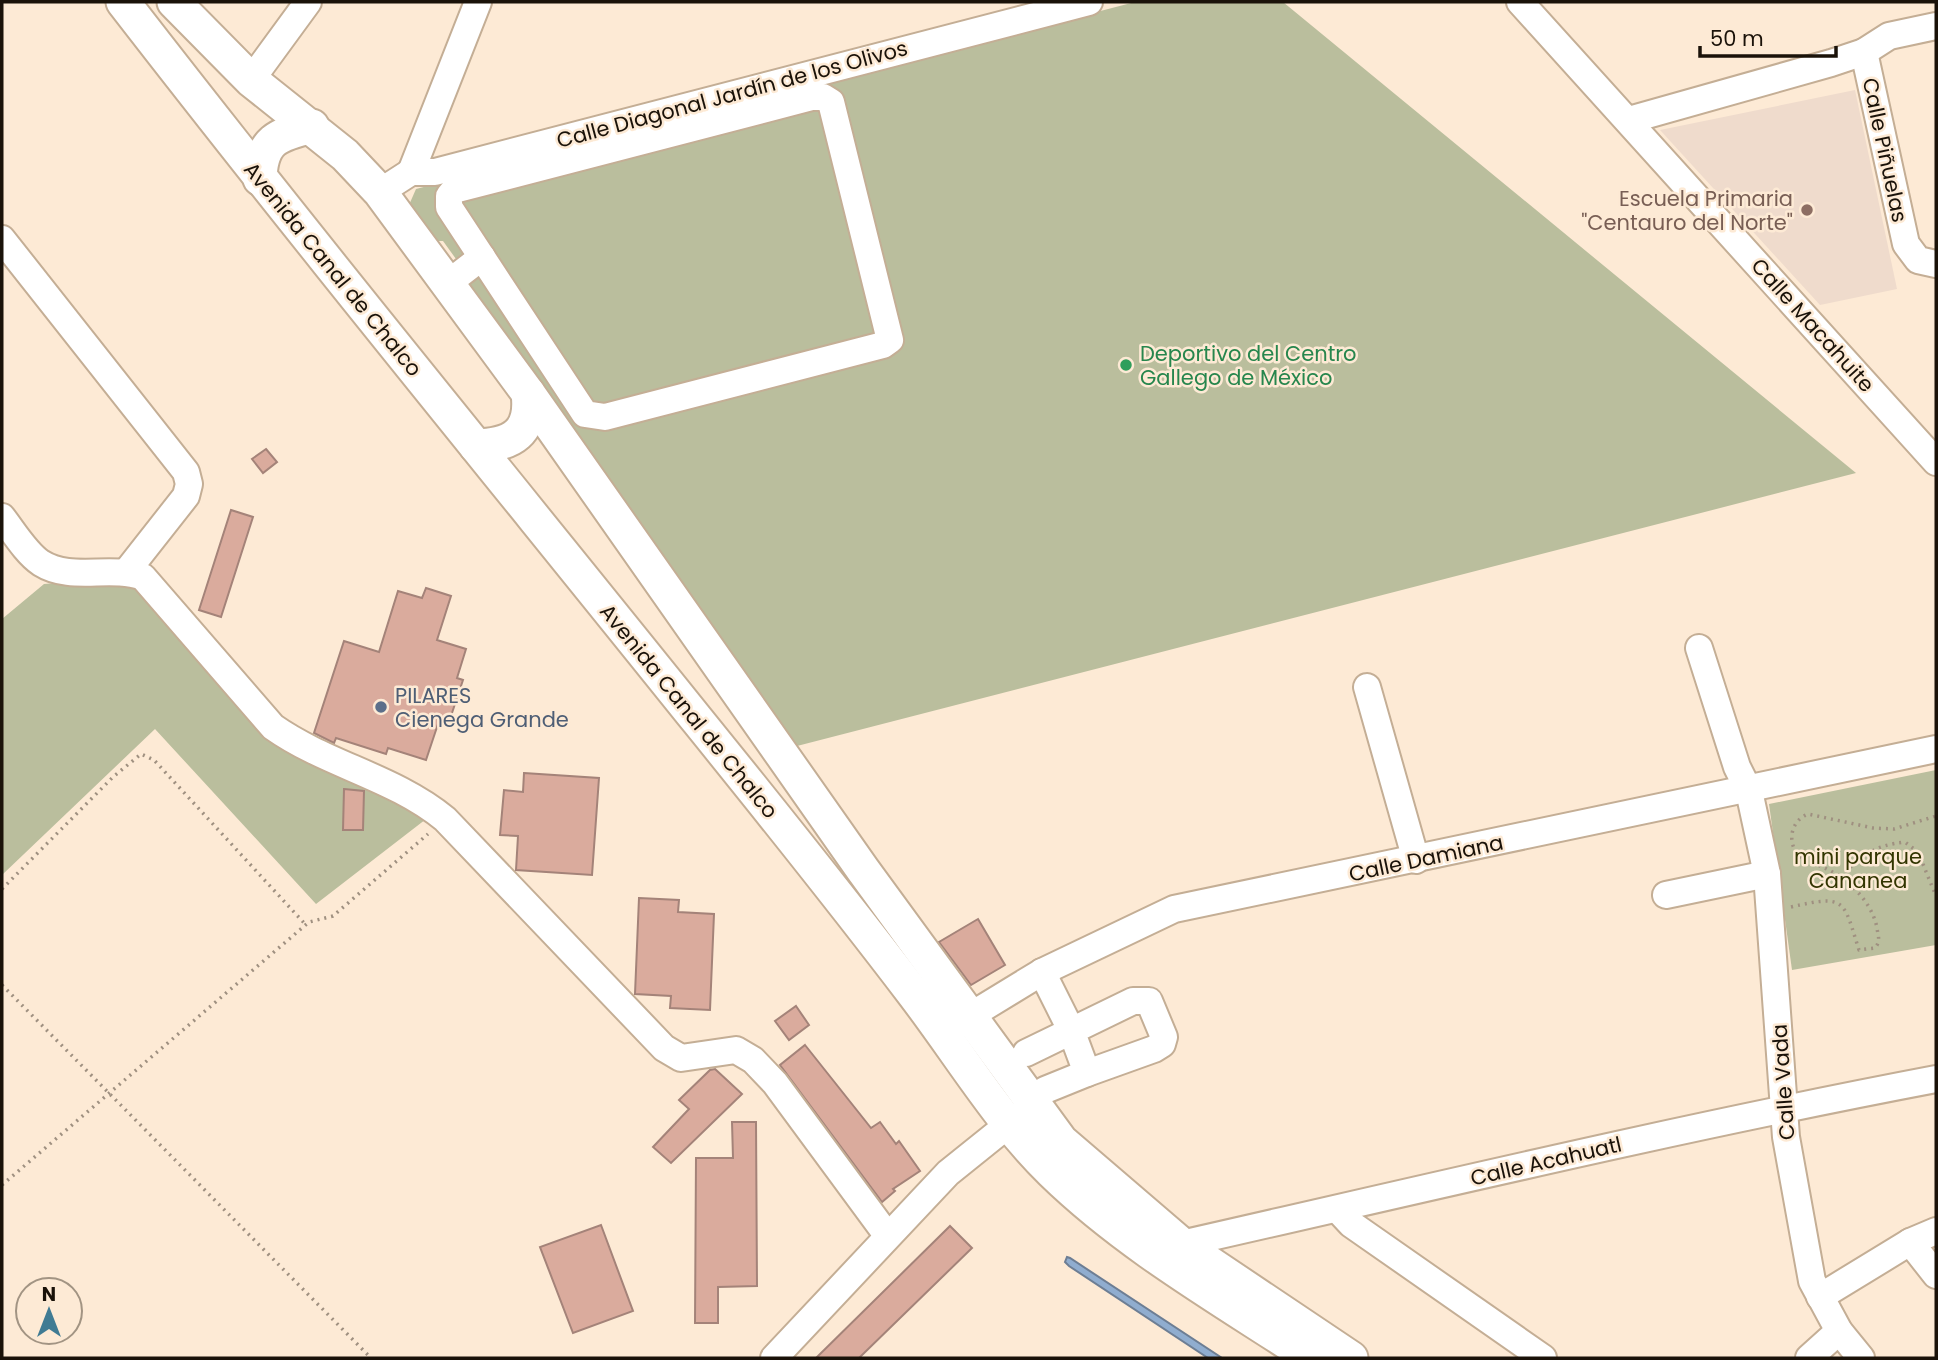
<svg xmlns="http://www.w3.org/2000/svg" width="1938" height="1360" viewBox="0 0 1938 1360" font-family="Poppins,sans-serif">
	<rect width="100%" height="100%" fill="#fdead5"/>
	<!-- education -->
	<path fill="#efdbcc" d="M1855,90L1897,289L1820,305L1660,130Z"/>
	<!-- green -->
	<g fill="#babe9d">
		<path d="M1135,2H1283L1856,473L797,746L467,285L469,277L443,241H437L409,205L416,189Z"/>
		<path d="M83,581L137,587L279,744L430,816L316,904L155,729L2,875V619L44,584Z"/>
		<path d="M1936,770V945L1792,970L1769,804Z"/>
	</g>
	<!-- water -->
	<path fill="#90adcf" stroke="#6d7e94" stroke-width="2" d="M1067,1257L1070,1258L1222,1358H1208L1069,1266L1065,1262Z"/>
	<!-- building -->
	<g fill="#daab9d" stroke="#a48379" stroke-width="2">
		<path d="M266,449L277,462L263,473L252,459Z"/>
		<path d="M231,510L253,517L221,617L199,610Z"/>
		<path d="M426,588L451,596L437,640L466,649L457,678L463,680L448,725L439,721L426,760L388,748L386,754L336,738L334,743L314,733L344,641L379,652L398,591L422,598Z"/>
		<path d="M524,773L599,778L592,875L516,870L518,836L500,835L504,790L523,792Z"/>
		<path d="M344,789L364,791L363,830H343Z"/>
		<path d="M639,898L679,900L678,912L714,914L710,1010L670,1008L671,996L635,994Z"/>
		<path d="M978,919L1005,965L971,985L939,942Z"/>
		<path d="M796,1006L809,1025L789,1040L775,1021Z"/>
		<path d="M805,1045L871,1128L880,1122L896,1144L899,1141L920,1171L893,1189L895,1191L882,1202L780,1065Z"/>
		<path d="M715,1069L742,1094L671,1163L653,1147L689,1109L679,1100L710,1070Z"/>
		<path d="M732,1122H756L757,1286L718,1287V1323H695L696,1158H733Z"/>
		<path d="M601,1225L633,1311L573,1333L540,1247Z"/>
		<path d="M950,1226L972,1248L859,1358H816Z"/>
	</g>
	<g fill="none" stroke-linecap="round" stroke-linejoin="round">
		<!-- minor casing -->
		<g stroke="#c4ae95" stroke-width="30">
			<g id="minor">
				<path d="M1520,2L1936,462"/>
				<path d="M1864,52L1906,244L1918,260L1936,264"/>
				<path d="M251,80L308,2"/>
				<path d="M812,97H823L831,102L890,340L883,345L605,417L585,414L449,207V196L454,190Z"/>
				<path d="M1629,120L1831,63L1864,52L1889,36L1936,26"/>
				<path d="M411,172L478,2"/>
				<path d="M380,192L411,172H435L1089,2"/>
				<path d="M2,239L186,472L189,484L186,496L127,571"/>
				<path d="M447,284L482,257"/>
				<path d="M2,517C13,531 26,553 41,563C71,582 110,565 143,577L273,727C327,765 394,777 445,819L664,1048L681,1058L736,1050L753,1060L775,1083L887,1235"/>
				<path d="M1699,648L1737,767L1749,791L1767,874L1786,1137L1812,1281L1839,1331L1861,1358"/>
				<path d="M1367,687L1416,860"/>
				<path d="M1666,895L1767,874"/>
				<path d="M955,1025L1042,972L1174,909L1936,749"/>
				<path d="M1026,1053L1133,1001H1149L1164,1037L1162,1044L1154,1049L1087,1073L1071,1030L1042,972"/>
				<path d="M1045,1090L1087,1073"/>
				<path d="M1337,1209L1351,1224L1543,1358"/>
				<path d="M1910,1242L1936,1275"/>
				<path d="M1173,1253L1181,1244C1432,1187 1683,1127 1936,1079"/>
				<path d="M1820,1297L1910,1242L1936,1231"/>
				<path d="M774,1358L948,1173L1024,1112"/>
				<path d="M1809,1358L1839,1331"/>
			</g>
		</g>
		<!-- major casing -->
		<g stroke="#c4ae95" stroke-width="37">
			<g id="major">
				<path d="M123,2C311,245 506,482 698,721C770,810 843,901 913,993C959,1053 997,1118 1052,1172C1128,1246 1223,1300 1311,1358"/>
				<path d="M174,2L251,80L345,155L380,192L528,393L863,870L1061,1141L1181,1244L1351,1358"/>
				<path d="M260,179C261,139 278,135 312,126"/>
				<path d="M476,446C512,445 533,433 528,393"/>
			</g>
		</g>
		<!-- path -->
		<g stroke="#9f9080" stroke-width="3.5" stroke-dasharray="2 5" stroke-linecap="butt">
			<path d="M1840,877C1861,856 1875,845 1905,842L1918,852L1936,896"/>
			<path d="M2,889L113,777L141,754L154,760L305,924"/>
			<path d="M1791,907C1847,894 1843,900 1859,950L1875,948C1881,941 1878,936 1877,928C1872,901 1846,876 1820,866C1814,863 1806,863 1801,858C1786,844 1790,821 1808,814L1873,828L1894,829L1936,816"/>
			<path d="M2,985L371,1358"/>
			<path d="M2,1185L309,922L333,916L428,834"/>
		</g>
		<!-- minor -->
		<use href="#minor" stroke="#fff" stroke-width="26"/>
		<!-- major -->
		<use href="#major" stroke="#fff" stroke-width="33"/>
	</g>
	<!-- markers -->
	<circle fill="#8d6e63" stroke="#fdead5" stroke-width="2.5" cx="1807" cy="210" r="7"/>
	<circle fill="#2e9e5b" stroke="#fdead5" stroke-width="2.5" cx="1126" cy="365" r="7"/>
	<circle fill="#5c6f8a" stroke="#fdead5" stroke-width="2.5" cx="381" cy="707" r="7"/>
	<g text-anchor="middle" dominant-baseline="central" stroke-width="5" stroke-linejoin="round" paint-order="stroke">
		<!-- street labels -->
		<g font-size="21" fill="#1a1209" stroke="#fdead5">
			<text transform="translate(732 94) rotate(-15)">Calle Diagonal Jardín de los Olivos</text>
			<text transform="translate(1885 150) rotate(78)">Calle Piñuelas</text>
			<text transform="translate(333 269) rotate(51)">Avenida Canal de Chalco</text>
			<text transform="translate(1813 325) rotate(48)">Calle Macahuite</text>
			<text transform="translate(689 711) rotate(51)">Avenida Canal de Chalco</text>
			<text transform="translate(1426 858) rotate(-12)">Calle Damiana</text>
			<text transform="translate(1783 1082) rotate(-94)">Calle Vada</text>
			<text transform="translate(1546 1161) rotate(-13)">Calle Acahuatl</text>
		</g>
		<!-- education labels -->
		<g font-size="21" fill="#785e54" stroke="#fdead5" text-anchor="end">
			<text x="1793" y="198">Escuela Primaria<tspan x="1793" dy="24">"Centauro del Norte"</tspan></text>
		</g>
		<!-- leisure labels -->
		<g font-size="21" fill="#27864d" stroke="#fdead5" text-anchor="start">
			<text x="1140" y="353">Deportivo del Centro<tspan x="1140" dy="24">Gallego de México</tspan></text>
		</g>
		<!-- service labels -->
		<g font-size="21" fill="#4e5e75" stroke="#fdead5" text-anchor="start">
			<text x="395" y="695">PILARES<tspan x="395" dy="24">Cienega Grande</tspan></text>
		</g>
		<!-- park labels -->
		<g font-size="21" fill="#323500" stroke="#fdead5">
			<text x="1858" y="856">mini parque<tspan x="1858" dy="24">Cananea</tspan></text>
		</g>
	</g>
	<!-- border -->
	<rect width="1938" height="1360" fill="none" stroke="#1a1209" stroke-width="7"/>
	<!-- north arrow -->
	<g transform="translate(49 1311)"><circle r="33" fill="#fdead5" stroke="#a29483" stroke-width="2"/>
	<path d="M0-5L12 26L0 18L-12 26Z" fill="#407b93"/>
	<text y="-10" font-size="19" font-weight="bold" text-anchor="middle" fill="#1a1209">N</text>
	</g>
	<!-- scale -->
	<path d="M1700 46v10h136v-10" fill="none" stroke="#1a1209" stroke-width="3.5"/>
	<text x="1710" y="46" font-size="21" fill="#1a1209" stroke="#fdead5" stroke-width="5" paint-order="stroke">50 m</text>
</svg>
